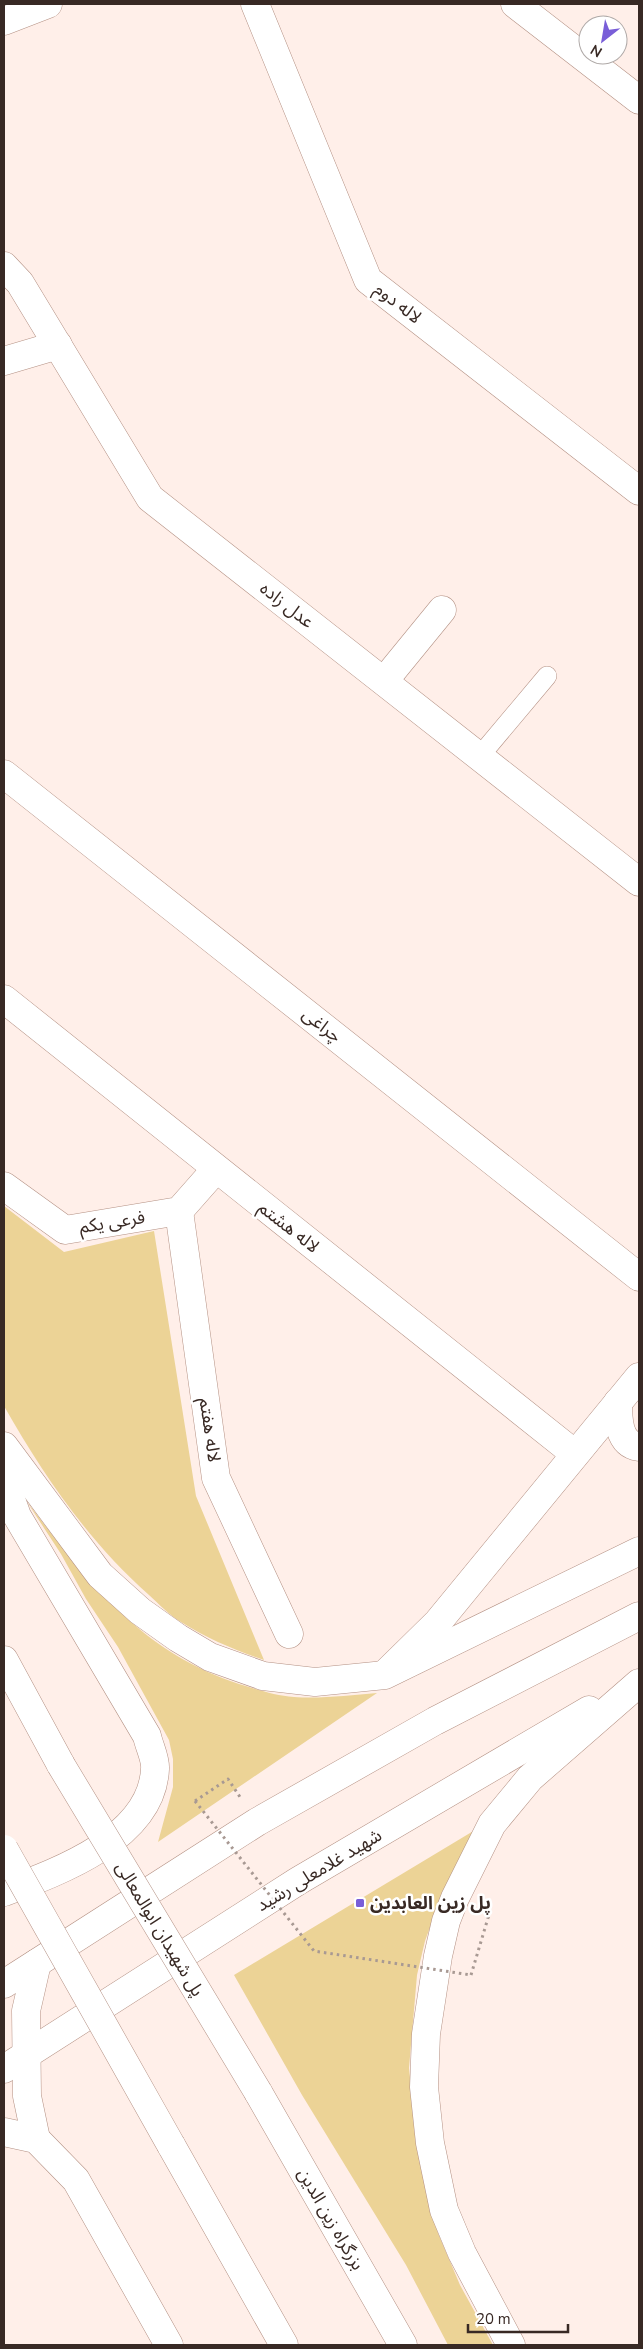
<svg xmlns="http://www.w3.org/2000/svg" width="643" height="2349" viewBox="0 0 643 2349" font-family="'Nunito Sans','Noto Sans Arabic',sans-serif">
	<rect width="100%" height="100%" fill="#ffefe9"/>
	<!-- green -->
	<g fill="#ecd396">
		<path d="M4,1206L64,1252L154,1231L196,1496L264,1660C235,1650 208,1639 181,1622C169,1615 159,1604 149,1595C89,1542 43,1475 4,1406Z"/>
		<path d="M27,1502C88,1581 139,1651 239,1684C256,1689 275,1696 294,1697C321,1699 350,1695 377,1693L158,1842L173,1787V1759L169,1740L118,1647L86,1599L61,1554Z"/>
		<path d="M475,1830L440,1900L425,1941L417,1975L409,2068L416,2132L438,2233L460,2285L493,2345H448L406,2265L302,2095L234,1975Z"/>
	</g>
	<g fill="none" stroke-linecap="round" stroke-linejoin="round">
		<!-- lane casing -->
		<g stroke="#b49184" stroke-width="20">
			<path id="lane" d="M479,757L547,676"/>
		</g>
		<!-- street casing -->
		<g stroke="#b49184" stroke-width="29">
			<g id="street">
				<path d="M255,4L368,280L639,491"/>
				<path d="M515,4L639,100"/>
				<path d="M4,21L48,4"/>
				<path d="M4,266L20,283L150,498L639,882"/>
				<path d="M4,361L58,345"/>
				<path d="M384,681L442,610"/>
				<path d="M4,774L639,1277"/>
				<path d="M4,999L575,1454"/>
				<path d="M4,1186L65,1230L179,1211L216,1169"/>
				<path d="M179,1211L216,1478L289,1634"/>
			</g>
		</g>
		<!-- secondary casing -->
		<g stroke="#b49184" stroke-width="29">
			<g id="secondary">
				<path d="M618,1402C618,1418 618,1444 639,1447"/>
				<path d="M387,1672L438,1622L639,1377"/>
			</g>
		</g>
		<!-- primary casing -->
		<g stroke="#b49184" stroke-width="29">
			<g id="primary">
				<path d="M4,1446L100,1575L140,1611L178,1638L210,1657L263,1676L315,1682L385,1675L639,1551"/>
				<path d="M4,1480L17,1516L147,1736C149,1746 156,1759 155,1769C152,1838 58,1872 4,1892"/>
				<path d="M4,1984L257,1822L435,1721L639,1616"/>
				<path d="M4,2069L298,1881L589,1710"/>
				<path d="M4,2132L36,2139L76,2180L169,2345"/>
				<path d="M36,2139L27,2096L26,2011L37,1963"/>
				<path d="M511,2345L462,2253L444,2210L430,2143L424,2087L426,2034L438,1956L446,1921L455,1898L492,1824L530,1778L639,1683"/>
			</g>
		</g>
		<!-- highway casing -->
		<g stroke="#b49184" stroke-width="29">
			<g id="highway">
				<path d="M4,1660L61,1765"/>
				<path d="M258,2092L403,2345"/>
				<path d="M171,2145L284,2345"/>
			</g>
		</g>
		<!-- path -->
		<g stroke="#a89993" stroke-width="3" stroke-dasharray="2.5 4" stroke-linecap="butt">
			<path d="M195,1801L228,1779L240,1797"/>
			<path d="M471,1975L491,1908L485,1906"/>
		</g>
		<!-- lane -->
		<use href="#lane" stroke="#fff" stroke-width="19"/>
		<!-- street -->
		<use href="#street" stroke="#fff" stroke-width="28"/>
		<!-- secondary -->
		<use href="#secondary" stroke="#fff" stroke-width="28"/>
		<!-- primary -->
		<use href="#primary" stroke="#fff" stroke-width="28"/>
		<!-- highway -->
		<use href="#highway" stroke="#fff" stroke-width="28"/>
		<!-- highway-bridge casing -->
		<g stroke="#b49184" stroke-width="29" stroke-linecap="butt">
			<g id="highway-bridge">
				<path d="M61,1765L258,2092"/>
				<path d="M4,1849L171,2145"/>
			</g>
		</g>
		<!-- path-bridge -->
		<path stroke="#a89993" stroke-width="3" stroke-dasharray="2.5 4" stroke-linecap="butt" d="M195,1801L314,1951L471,1975"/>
		<!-- highway-bridge -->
		<use href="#highway-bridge" stroke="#fff" stroke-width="28"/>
	</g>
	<!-- markers -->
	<rect fill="#795ed8" stroke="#fff" stroke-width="2" x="355" y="1898" width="10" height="10" rx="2.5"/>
	<g text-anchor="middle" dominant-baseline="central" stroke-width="5" stroke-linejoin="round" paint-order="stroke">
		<!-- street labels -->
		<g font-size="18" fill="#382924" stroke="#fff">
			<text transform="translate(398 303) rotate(38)">لاله دوم</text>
			<text transform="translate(287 605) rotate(38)">عدل زاده</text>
			<text transform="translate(322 1025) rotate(38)">چراغی</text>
			<text transform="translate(112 1222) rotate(-9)">فرعی یکم</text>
			<text transform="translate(289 1227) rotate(38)">لاله هشتم</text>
			<text transform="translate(210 1430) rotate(82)">لاله هفتم</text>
			<text transform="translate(319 1870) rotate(-31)">شهید غلامعلی رشید</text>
			<text transform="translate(160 1929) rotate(59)">پل شهیدان ابوالمعالی</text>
			<text transform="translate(331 2219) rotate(60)">بزرگراه زین الدین</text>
		</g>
		<!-- poi labels -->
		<g font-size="18" font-weight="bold" fill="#382924" stroke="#fff" text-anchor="start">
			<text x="370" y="1903">پل زین العابدین</text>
		</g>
	</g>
	<!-- border -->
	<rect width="643" height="2349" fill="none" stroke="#382924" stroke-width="10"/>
	<!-- north arrow -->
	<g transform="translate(603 40) rotate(211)"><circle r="24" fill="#ffffff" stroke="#afa9a7"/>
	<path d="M0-4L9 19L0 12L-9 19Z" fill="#795ed8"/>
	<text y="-8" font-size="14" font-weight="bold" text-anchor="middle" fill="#382924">N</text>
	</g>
	<!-- scale -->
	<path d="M468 2324v8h100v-8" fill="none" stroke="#382924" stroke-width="2.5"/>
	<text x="476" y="2324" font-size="15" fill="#382924" stroke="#ffffff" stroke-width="4" paint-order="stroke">20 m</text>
</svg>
